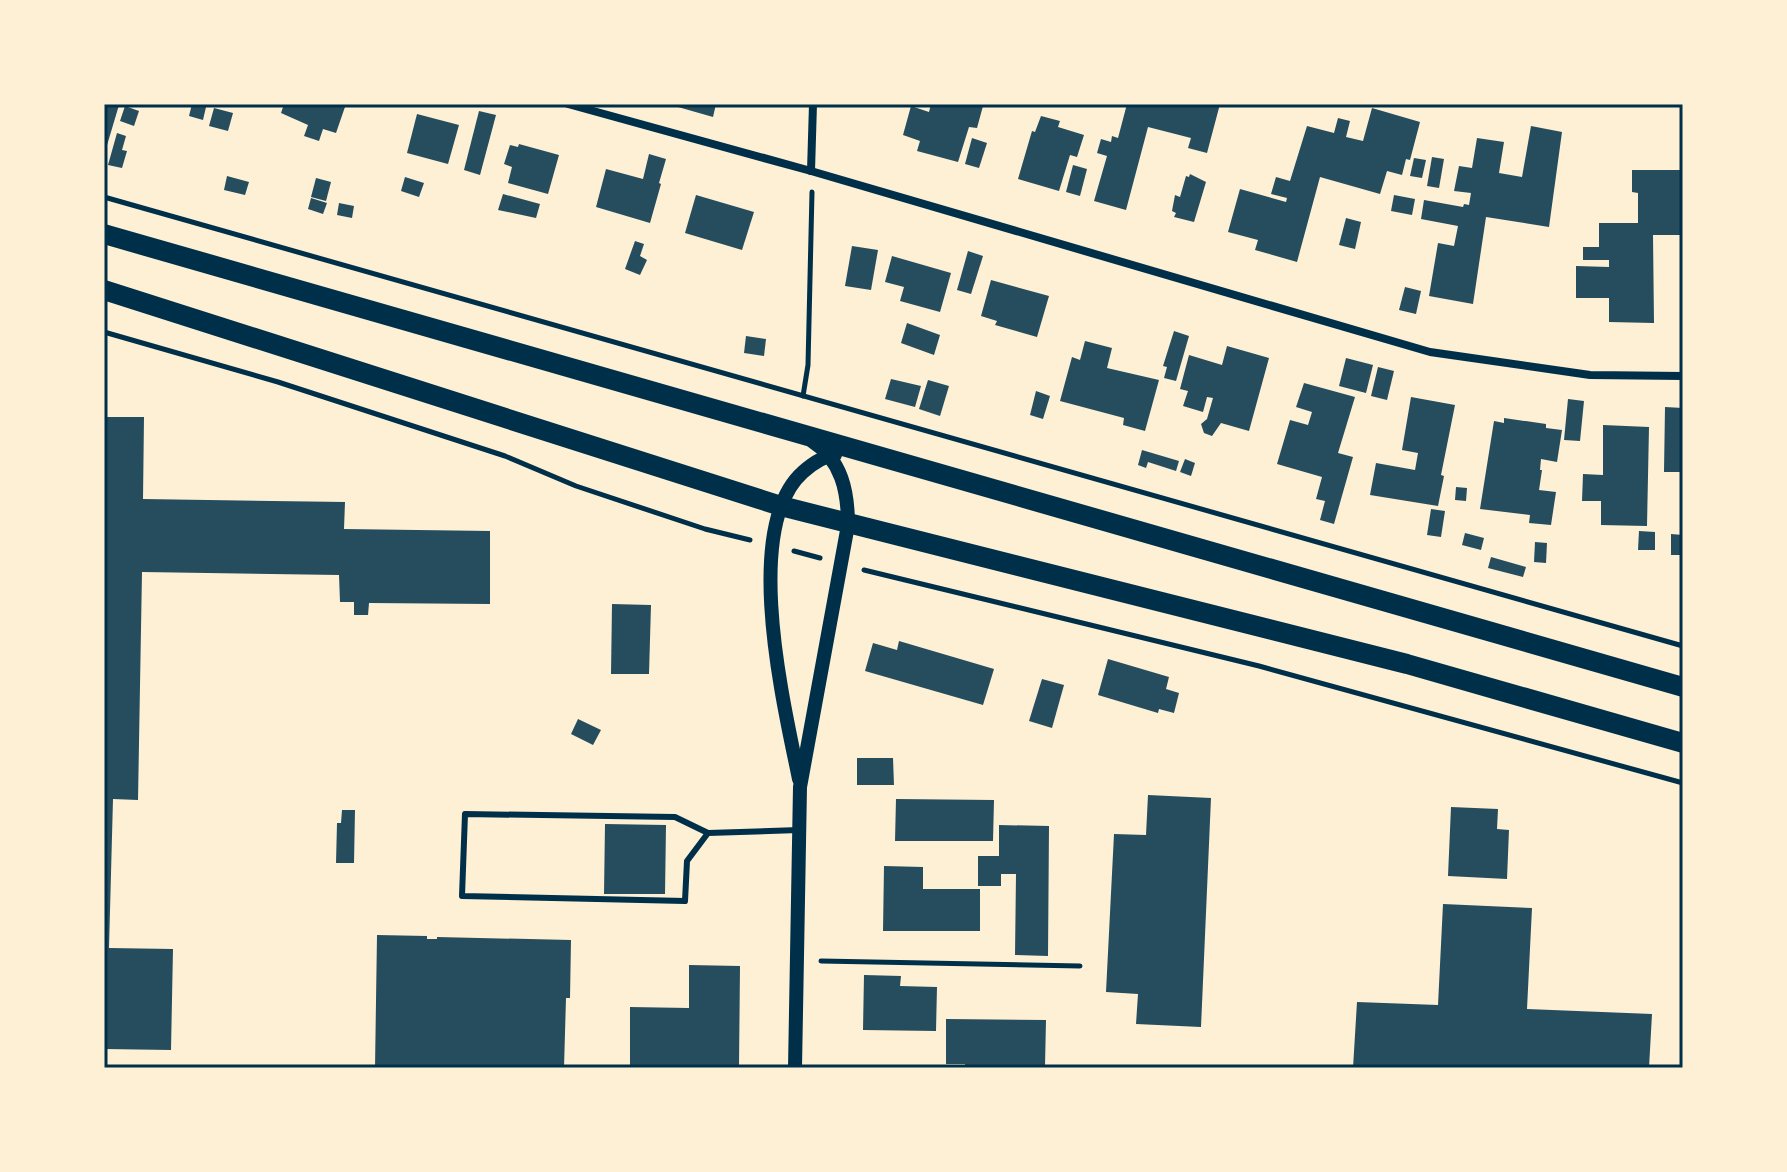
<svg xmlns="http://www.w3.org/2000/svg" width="1787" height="1172" viewBox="0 0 1787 1172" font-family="Barlow,sans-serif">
	<rect width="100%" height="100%" fill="#fdf0d5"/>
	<!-- building -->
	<g fill="#264d5e">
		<path d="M104,104L119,105L105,152H104Z"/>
		<path d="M192,104L206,107L203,120L189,116Z"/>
		<path d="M284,104H346L336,133L323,129L319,141L304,136L308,125L281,113Z"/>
		<path d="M679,104H716L713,117L678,107Z"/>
		<path d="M931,104L983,106L977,128L969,127L958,162L917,151L920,141L903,135L911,106L929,112Z"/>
		<path d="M1127,104H1220L1207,153L1188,148L1191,138L1148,127L1126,210L1094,201L1107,156L1097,153L1101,139L1111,142L1112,136L1118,138Z"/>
		<path d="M125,106L139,111L134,126L120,121Z"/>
		<path d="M214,108L233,113L228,131L209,126Z"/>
		<path d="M1372,108L1420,122L1410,160L1406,159L1402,175L1387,171L1380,194L1320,177L1297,262L1255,250L1258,240L1228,232L1240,189L1286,202L1287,198L1271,194L1276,177L1290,181L1307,126L1334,133L1338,118L1350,121L1346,137L1363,141Z"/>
		<path d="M479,111L496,115L480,175L464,170Z"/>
		<path d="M417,114L459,125L448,164L407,153Z"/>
		<path d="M1041,116L1060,121L1058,127L1084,135L1077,157L1070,155L1059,191L1018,179L1032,131L1035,132Z"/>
		<path d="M1531,126L1562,132L1549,227L1486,217L1473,304L1429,296L1438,243L1454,246L1458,226L1421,219L1424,200L1463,207L1464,204L1469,205L1471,193L1454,191L1459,166L1472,168L1477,138L1504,142L1499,173L1522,177Z"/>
		<path d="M117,133L126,136L122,150L127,151L122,168L108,165Z"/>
		<path d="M972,138L987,143L979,168L965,164Z"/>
		<path d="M519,144L559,155L548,194L508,183L512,167L504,164L510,145L518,147Z"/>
		<path d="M649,154L666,159L659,183L661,184L650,223L596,207L606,169L643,179Z"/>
		<path d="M1432,157L1444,159L1439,188L1427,186Z"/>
		<path d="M1414,158L1426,160L1422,178L1410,176Z"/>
		<path d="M1073,165L1087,169L1080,196L1066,192Z"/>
		<path d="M1632,170H1683V235H1653L1654,323L1609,322V298H1576V266L1609,267V260H1583V247H1599V223H1638V193L1632,192Z"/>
		<path d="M1190,174L1206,182L1194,222L1174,217L1176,213L1172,211L1175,195L1180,197L1186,176L1189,177Z"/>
		<path d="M227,176L249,182L245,195L224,190Z"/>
		<path d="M405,177L424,183L419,197L401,191Z"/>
		<path d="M316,178L331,182L326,201L311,197Z"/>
		<path d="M503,194L540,204L536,218L498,210Z"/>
		<path d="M696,195L754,212L742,250L685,233Z"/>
		<path d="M1394,195L1415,199L1412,215L1391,211Z"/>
		<path d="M311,198L327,203L323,214L308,209Z"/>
		<path d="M339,203L354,206L352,218L337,215Z"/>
		<path d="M1346,218L1361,222L1355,249L1339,245Z"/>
		<path d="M635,241L644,244L640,256L647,260L640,275L625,269Z"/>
		<path d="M852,246L878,250L871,290L845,286Z"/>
		<path d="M968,251L983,256L971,294L957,290Z"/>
		<path d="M892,256L951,273L940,312L900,301L904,287L885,282Z"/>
		<path d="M991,280L1049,296L1037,337L995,325L997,321L981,316Z"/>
		<path d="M1405,287L1421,291L1416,314L1399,310Z"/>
		<path d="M907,323L940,335L934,355L901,343Z"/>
		<path d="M1174,331L1189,336L1176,381L1164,378L1167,367L1163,366Z"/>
		<path d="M746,336L766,339L764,356L744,353Z"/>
		<path d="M1085,341L1112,348L1107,368L1159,380L1145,431L1123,425L1124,418L1060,401L1072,357L1080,360Z"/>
		<path d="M1227,346L1269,358L1249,431L1221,423L1212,436L1204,433L1201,424L1207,419L1213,398L1207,397L1203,412L1183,406L1188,391L1180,389L1189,355L1222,365Z"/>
		<path d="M1346,358L1373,365L1366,393L1339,386Z"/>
		<path d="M1378,367L1394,371L1387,400L1371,396Z"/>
		<path d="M891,379L921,386L915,407L885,399Z"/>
		<path d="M928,380L949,386L940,416L919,409Z"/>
		<path d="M1304,383L1355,397L1338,453L1353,457L1334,524L1320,520L1325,501L1316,499L1322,477L1277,464L1290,420L1308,425L1312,412L1296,407Z"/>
		<path d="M1036,391L1050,396L1043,419L1030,415Z"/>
		<path d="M1411,397L1455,405L1441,475L1444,476L1438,506L1370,495L1376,463L1415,470L1418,453L1402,450Z"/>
		<path d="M1568,399L1584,401L1580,441L1564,440Z"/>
		<path d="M1665,407L1683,408V472H1664Z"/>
		<path d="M104,417H144L143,499L345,502L344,529L490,531V604L369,603L368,615H354V602H340L339,575L142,572L138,800L113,799L109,948L173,949L171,1050L104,1049Z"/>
		<path d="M1504,418L1546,424V428L1562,430L1557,462L1541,459L1540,470H1542L1539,490L1556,492L1551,525L1529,523L1530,515L1480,509L1494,421L1504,423Z"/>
		<path d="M1603,425L1649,427L1647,526L1601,525V501H1582L1583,474L1603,475Z"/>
		<path d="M1142,450L1179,461L1176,471L1148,462L1146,468L1138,465Z"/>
		<path d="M1185,459L1195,463L1191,476L1180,472Z"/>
		<path d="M1456,487L1467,488L1466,501L1455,500Z"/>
		<path d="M1431,509L1445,511L1441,537L1427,535Z"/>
		<path d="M1639,531L1655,532V550H1638Z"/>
		<path d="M1465,533L1484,538L1481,550L1462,545Z"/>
		<path d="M1671,534L1683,535V555H1671Z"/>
		<path d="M1535,542L1547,543L1546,563L1534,562Z"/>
		<path d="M1491,557L1526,567L1523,577L1488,568Z"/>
		<path d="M612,604L651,605L649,674H611Z"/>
		<path d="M899,641L994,669L983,705L865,671L873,643L897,650Z"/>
		<path d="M1108,659L1169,677L1166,689L1179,693L1174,713L1159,709L1158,713L1098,695Z"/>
		<path d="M1042,679L1064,685L1052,728L1029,721Z"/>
		<path d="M578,719L601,730L593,745L571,734Z"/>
		<path d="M857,758H893L894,785H857Z"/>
		<path d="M1148,795L1211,798L1201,1027L1136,1024L1138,994L1106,992L1114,834L1146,835Z"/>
		<path d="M896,799L994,800L993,841H895Z"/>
		<path d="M1451,807L1498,809L1497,829L1509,830L1507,879L1448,876Z"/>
		<path d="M342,810H355L354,863H336L337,823H341Z"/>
		<path d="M605,824L666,825L665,894H604Z"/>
		<path d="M999,825L1049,826L1048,956L1015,955L1016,874H1001V886H978V856H999Z"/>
		<path d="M884,866L923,867V889H980V931H883Z"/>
		<path d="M1443,904L1532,908L1527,1009L1652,1014L1649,1068H1353L1357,1002L1438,1005Z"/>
		<path d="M377,935L427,936V939H437V937L571,940L570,998H566L564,1068H375Z"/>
		<path d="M689,965L740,966L739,1067L630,1066V1007L689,1008Z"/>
		<path d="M864,975L901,976L900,986L937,987L936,1031L863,1030Z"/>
		<path d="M946,1019L1046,1020L1045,1066L965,1068V1064H946Z"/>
	</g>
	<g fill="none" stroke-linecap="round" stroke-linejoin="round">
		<!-- path -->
		<g stroke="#003049" stroke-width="5">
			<path d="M104,197L1683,646"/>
			<path d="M104,332L278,382L505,456L576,486L705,529L750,540"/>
			<path d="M803,396L808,365L812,192"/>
			<path d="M794,551L820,558"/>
			<path d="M864,570L1259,666L1683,783"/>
			<path d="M821,961L1080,966"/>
		</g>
		<!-- service -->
		<path stroke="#003049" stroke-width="6" d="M708,833L687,861L685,901L462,896L465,814L675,817L708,833L799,830"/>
		<!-- minor -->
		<g stroke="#003049" stroke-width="8">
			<path d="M568,104L811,171L1430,352L1590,375L1683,376"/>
			<path d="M811,171L813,104"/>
		</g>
		<!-- tertiary -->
		<g stroke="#003049" stroke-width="14">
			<path d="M799,779C784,705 741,527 803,472C812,464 823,456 835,455"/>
			<path d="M795,1068L800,787L848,525C848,492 842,460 812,441"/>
		</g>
		<!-- primary -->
		<g stroke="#003049" stroke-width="20">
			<path d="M104,234L1683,687"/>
			<path d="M104,290L781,506L1407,664L1683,743"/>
		</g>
	</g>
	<!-- border -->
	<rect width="1787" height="1172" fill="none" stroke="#fdf0d5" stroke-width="212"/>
	<rect x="106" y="106" width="1575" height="960" fill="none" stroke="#003049" stroke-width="3"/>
</svg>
